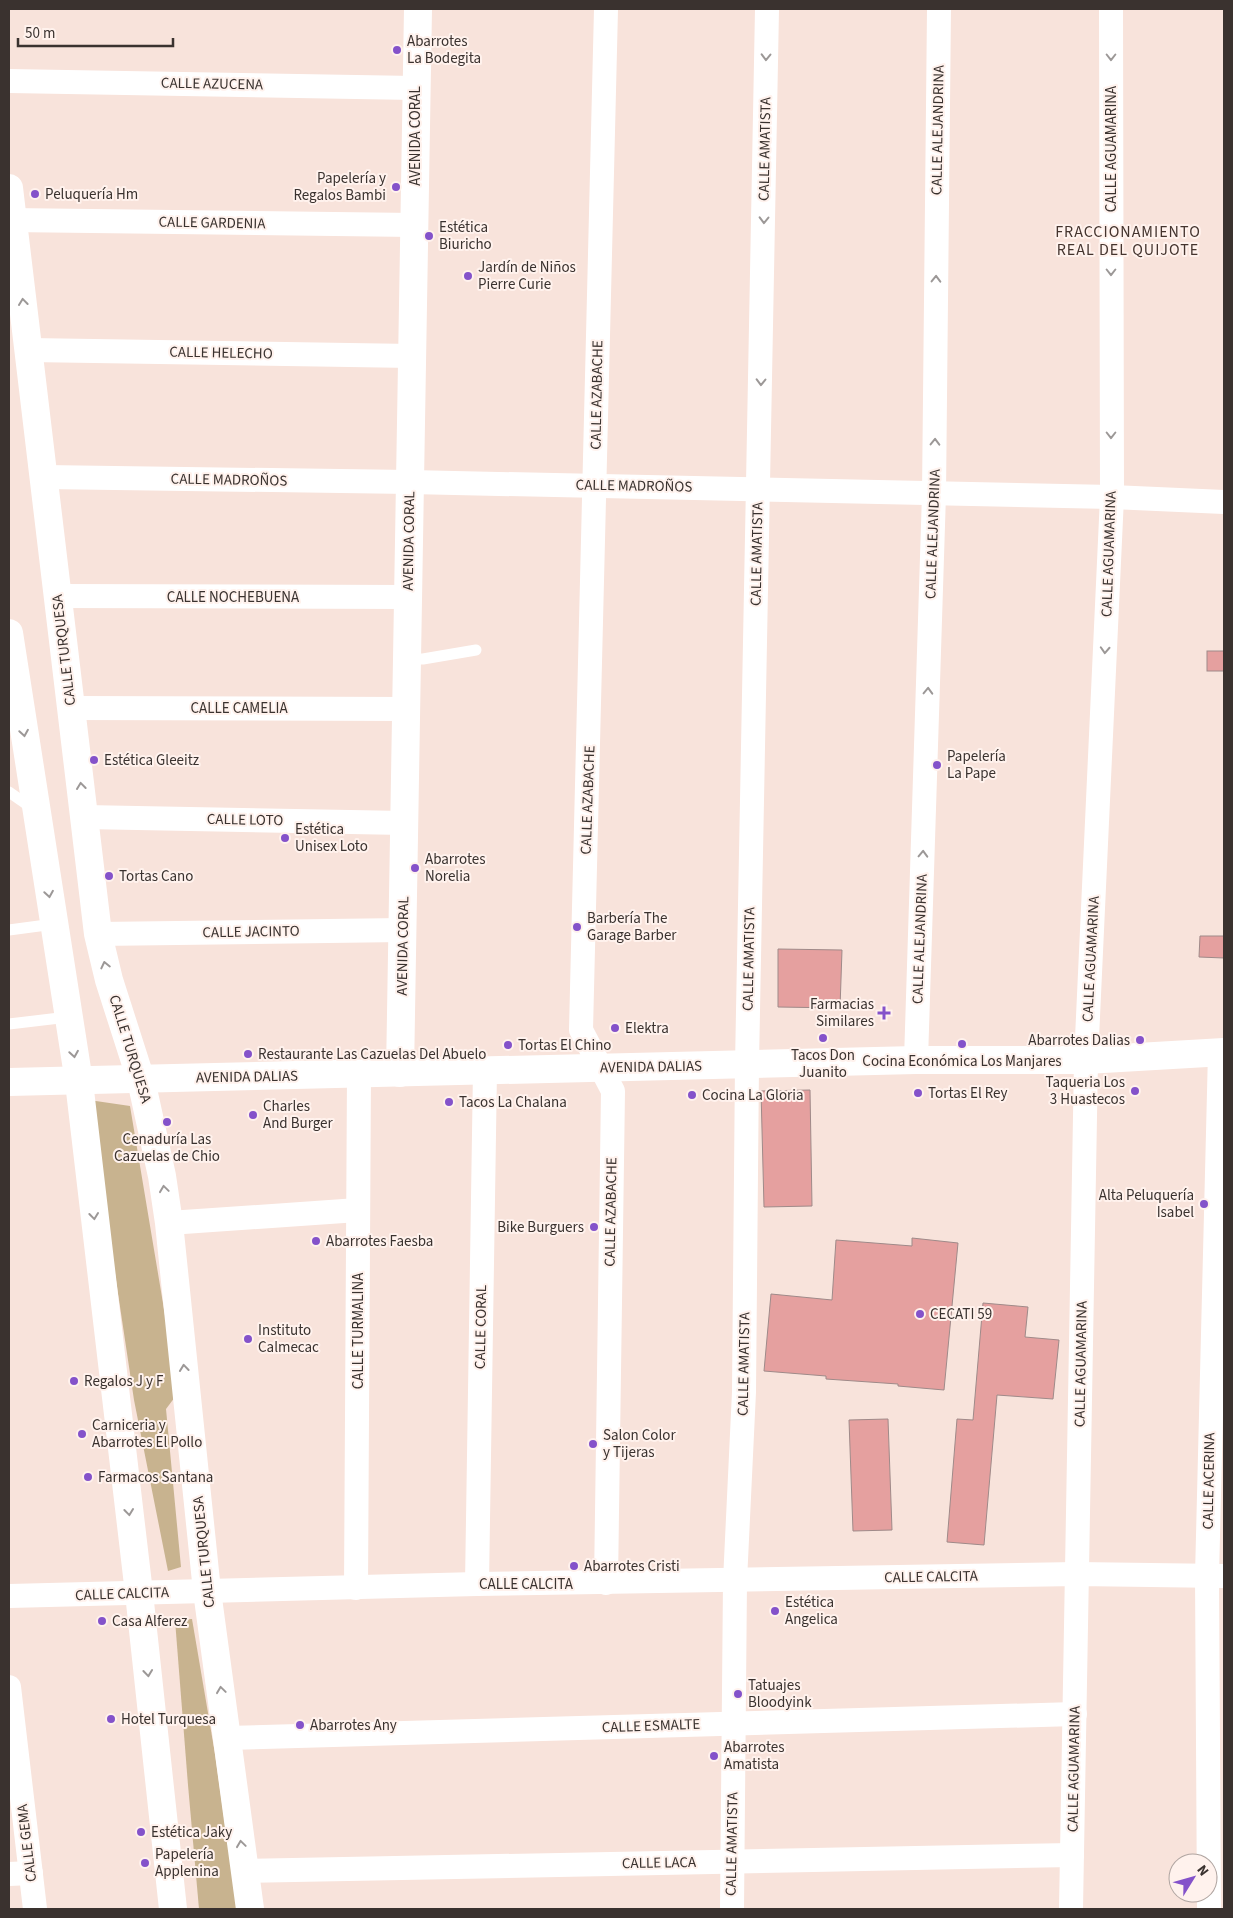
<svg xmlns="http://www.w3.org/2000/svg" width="1233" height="1918" viewBox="0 0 1233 1918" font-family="'Source Sans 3',sans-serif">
	<rect width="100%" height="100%" fill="#f8e3db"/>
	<!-- green -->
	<g fill="#c8b38f">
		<path d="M89,1100L130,1106L178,1393L166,1409L181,1567L168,1571L134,1400Z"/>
		<path d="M192,1619L215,1754L237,1909H199L188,1785L175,1620Z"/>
	</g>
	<!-- building -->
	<g fill="#e5a09f" stroke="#9f8a89">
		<rect x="1207" y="651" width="17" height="20"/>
		<path d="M1200,936H1224V958L1199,957Z"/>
		<path d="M778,949L842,950L840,1008L778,1007Z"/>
		<path d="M810,1090L812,1206L764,1207L761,1091Z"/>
		<path d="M912,1238L958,1243L944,1390L898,1386V1384L826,1379V1376L764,1371L771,1294L832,1300L836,1240L912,1246Z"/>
		<path d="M983,1303L1028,1307L1025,1337L1059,1340L1053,1399L997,1395L984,1545L947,1542L957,1419L973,1420Z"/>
		<path d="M888,1419L892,1530L853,1531L849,1420Z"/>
	</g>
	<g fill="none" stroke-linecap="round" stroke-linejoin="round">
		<!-- service -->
		<g stroke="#fff" stroke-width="11">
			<path d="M408,659H423L476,650"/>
			<path d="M9,792L32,808"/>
			<path d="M9,930L54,924"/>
			<path d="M9,1024L68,1017"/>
		</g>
		<!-- minor -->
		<g stroke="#fff" stroke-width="24">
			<path d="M606,9L581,1030L613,1091L606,1583"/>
			<path d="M9,81L415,88"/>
			<path d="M9,220L415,225"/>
			<path d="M29,350L413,356"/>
			<path d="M44,477L410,482L1112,497L1224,502"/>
			<path d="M58,596L409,597"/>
			<path d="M71,708L407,709"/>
			<path d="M84,817L405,823"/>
			<path d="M98,934L403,930"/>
			<path d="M916,1060L934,494L939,9"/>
			<path d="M169,1223L358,1210"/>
			<path d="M477,1584L485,1070"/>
			<path d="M356,1588L359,1074"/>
			<path d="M9,1596L477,1584L1077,1574L1224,1576"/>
			<path d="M9,1687L35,1909"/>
			<path d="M227,1738L1075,1714"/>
			<path d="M245,1871L1072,1855"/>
			<path d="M9,1874L31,1873"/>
			<path d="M732,1909L735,1581L744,1392L747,1064L767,9"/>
			<path d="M1071,1909L1086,1060L1112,497L1111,9"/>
			<path d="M1209,1909L1207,1576L1220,1052"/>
		</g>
		<!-- tertiary -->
		<g stroke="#fff" stroke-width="28">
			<path d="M400,1073L418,9"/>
			<path d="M9,1082L916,1060H1086L1224,1052"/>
		</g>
		<!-- secondary -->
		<g stroke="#fff" stroke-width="28">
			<path d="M9,188L98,934L109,980L141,1080L162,1176L169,1223L207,1591L250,1909"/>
			<path d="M9,633L79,1082L139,1593L173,1909"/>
		</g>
	</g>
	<!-- one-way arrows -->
	<defs><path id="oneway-chevron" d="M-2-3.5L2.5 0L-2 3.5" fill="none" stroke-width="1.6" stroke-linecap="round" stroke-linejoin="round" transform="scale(1.25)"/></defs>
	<g stroke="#9c9897">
		<use href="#oneway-chevron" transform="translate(766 57) rotate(91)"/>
		<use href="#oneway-chevron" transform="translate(1111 57) rotate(90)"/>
		<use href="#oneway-chevron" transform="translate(764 220) rotate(91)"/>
		<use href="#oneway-chevron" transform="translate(1111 272) rotate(90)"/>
		<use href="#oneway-chevron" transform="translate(936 279) rotate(-89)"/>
		<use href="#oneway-chevron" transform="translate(23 302) rotate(-97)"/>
		<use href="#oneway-chevron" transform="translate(761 382) rotate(91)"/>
		<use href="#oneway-chevron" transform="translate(1111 435) rotate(90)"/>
		<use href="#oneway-chevron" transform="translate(935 442) rotate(-89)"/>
		<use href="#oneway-chevron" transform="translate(1105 650) rotate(93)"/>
		<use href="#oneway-chevron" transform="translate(928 691) rotate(-88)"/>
		<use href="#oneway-chevron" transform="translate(24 733) rotate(81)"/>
		<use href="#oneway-chevron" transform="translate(81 786) rotate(-97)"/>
		<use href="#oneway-chevron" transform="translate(923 854) rotate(-88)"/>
		<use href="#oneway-chevron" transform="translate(49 894) rotate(81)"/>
		<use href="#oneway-chevron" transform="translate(105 965) rotate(-103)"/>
		<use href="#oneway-chevron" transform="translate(74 1054) rotate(81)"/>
		<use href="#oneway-chevron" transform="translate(164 1189) rotate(-98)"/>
		<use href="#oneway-chevron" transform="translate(94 1216) rotate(83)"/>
		<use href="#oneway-chevron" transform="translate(184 1368) rotate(-96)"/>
		<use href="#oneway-chevron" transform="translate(129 1512) rotate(83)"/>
		<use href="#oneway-chevron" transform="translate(148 1673) rotate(84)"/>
		<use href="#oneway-chevron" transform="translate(221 1690) rotate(-98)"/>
		<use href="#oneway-chevron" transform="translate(241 1844) rotate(-98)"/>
	</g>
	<!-- markers -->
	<g fill="#8452ca" stroke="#fff2ed" stroke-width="2">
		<circle cx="397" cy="50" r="5"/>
		<circle cx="396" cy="187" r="5"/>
		<circle cx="35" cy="194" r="5"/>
		<circle cx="429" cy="236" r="5"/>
		<circle cx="468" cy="276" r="5"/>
		<circle cx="94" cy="760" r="5"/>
		<circle cx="937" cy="765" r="5"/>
		<circle cx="285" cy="838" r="5"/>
		<circle cx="415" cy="868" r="5"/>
		<circle cx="109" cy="876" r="5"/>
		<circle cx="577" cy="927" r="5"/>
		<path d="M881.5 1005.5h5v5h5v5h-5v5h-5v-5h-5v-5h5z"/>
		<circle cx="615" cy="1028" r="5"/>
		<circle cx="823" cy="1038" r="5"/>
		<circle cx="1140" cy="1040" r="5"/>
		<circle cx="962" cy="1044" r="5"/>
		<circle cx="508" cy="1045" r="5"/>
		<circle cx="248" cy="1054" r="5"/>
		<circle cx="1135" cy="1091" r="5"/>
		<circle cx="918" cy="1093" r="5"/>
		<circle cx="692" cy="1095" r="5"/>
		<circle cx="449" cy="1102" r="5"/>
		<circle cx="253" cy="1115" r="5"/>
		<circle cx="167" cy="1122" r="5"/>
		<circle cx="1204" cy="1204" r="5"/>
		<circle cx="594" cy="1227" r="5"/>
		<circle cx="316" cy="1241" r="5"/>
		<circle cx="920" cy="1314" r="5"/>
		<circle cx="248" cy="1339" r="5"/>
		<circle cx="74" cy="1381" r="5"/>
		<circle cx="82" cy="1434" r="5"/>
		<circle cx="593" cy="1444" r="5"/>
		<circle cx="88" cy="1477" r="5"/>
		<circle cx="574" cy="1566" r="5"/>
		<circle cx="775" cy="1611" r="5"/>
		<circle cx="102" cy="1621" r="5"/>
		<circle cx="738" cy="1694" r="5"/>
		<circle cx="111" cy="1719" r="5"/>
		<circle cx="300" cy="1725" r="5"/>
		<circle cx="714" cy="1756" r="5"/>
		<circle cx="141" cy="1832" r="5"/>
		<circle cx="145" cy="1863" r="5"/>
	</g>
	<g text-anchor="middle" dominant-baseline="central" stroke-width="4" stroke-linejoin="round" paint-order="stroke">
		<!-- poi labels -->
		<g font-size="15" fill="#3a322f" stroke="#fff2ed" text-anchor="start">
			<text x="407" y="41">Abarrotes<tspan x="407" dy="17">La Bodegita</tspan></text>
			<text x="386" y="178" text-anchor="end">Papelería y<tspan x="386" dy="17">Regalos Bambi</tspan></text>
			<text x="45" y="194">Peluquería Hm</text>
			<text x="439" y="227">Estética<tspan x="439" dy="17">Biuricho</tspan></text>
			<text x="478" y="267">Jardín de Niños<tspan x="478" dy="17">Pierre Curie</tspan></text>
			<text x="947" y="756">Papelería<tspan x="947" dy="17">La Pape</tspan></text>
			<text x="104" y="760">Estética Gleeitz</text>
			<text x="295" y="829">Estética<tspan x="295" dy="17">Unisex Loto</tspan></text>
			<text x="425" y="859">Abarrotes<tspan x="425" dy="17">Norelia</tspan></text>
			<text x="119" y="876">Tortas Cano</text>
			<text x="587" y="918">Barbería The<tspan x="587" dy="17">Garage Barber</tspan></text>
			<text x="874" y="1004" text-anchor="end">Farmacias<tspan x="874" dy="17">Similares</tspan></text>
			<text x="625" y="1028">Elektra</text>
			<text x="1130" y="1040" text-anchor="end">Abarrotes Dalias</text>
			<text x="518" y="1045">Tortas El Chino</text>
			<text x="258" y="1054">Restaurante Las Cazuelas Del Abuelo</text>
			<text x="823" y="1055" text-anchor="middle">Tacos Don<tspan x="823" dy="17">Juanito</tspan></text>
			<text x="962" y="1061" text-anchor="middle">Cocina Económica Los Manjares</text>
			<text x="1125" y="1082" text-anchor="end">Taqueria Los<tspan x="1125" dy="17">3 Huastecos</tspan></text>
			<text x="928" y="1093">Tortas El Rey</text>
			<text x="702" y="1095">Cocina La Gloria</text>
			<text x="459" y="1102">Tacos La Chalana</text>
			<text x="263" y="1106">Charles<tspan x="263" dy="17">And Burger</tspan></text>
			<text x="167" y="1139" text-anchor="middle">Cenaduría Las<tspan x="167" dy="17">Cazuelas de Chio</tspan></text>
			<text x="1194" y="1195" text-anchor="end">Alta Peluquería<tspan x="1194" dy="17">Isabel</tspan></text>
			<text x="584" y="1227" text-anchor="end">Bike Burguers</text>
			<text x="326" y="1241">Abarrotes Faesba</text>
			<text x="930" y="1314">CECATI 59</text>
			<text x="258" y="1330">Instituto<tspan x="258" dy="17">Calmecac</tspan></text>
			<text x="84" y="1381">Regalos J y F</text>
			<text x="92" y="1425">Carniceria y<tspan x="92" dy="17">Abarrotes El Pollo</tspan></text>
			<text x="603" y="1435">Salon Color<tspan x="603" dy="17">y Tijeras</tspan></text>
			<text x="98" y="1477">Farmacos Santana</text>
			<text x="584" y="1566">Abarrotes Cristi</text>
			<text x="785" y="1602">Estética<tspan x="785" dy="17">Angelica</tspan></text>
			<text x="112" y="1621">Casa Alferez</text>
			<text x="748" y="1685">Tatuajes<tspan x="748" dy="17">Bloodyink</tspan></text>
			<text x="121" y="1719">Hotel Turquesa</text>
			<text x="310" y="1725">Abarrotes Any</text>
			<text x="724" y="1747">Abarrotes<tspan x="724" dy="17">Amatista</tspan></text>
			<text x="151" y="1832">Estética Jaky</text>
			<text x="155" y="1854">Papelería<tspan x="155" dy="17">Applenina</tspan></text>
		</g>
		<!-- street labels -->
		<g font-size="15" fill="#3a322f" stroke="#fff2ed">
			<text transform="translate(212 84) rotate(1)">CALLE AZUCENA</text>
			<text transform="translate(938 130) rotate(-89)">CALLE ALEJANDRINA</text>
			<text transform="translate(415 136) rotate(-90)">AVENIDA CORAL</text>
			<text transform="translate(765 149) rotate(-89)">CALLE AMATISTA</text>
			<text transform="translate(1111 149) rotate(-90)">CALLE AGUAMARINA</text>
			<text transform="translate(212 223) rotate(1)">CALLE GARDENIA</text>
			<text transform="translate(221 353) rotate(1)">CALLE HELECHO</text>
			<text transform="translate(597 395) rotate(-89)">CALLE AZABACHE</text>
			<text transform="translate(229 480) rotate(1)">CALLE MADROÑOS</text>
			<text transform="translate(634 486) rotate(1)">CALLE MADROÑOS</text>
			<text transform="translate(933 534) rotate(-88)">CALLE ALEJANDRINA</text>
			<text transform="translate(409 541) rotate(-89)">AVENIDA CORAL</text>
			<text transform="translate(757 554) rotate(-89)">CALLE AMATISTA</text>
			<text transform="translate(1109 554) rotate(-88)">CALLE AGUAMARINA</text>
			<text x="233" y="597">CALLE NOCHEBUENA</text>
			<text transform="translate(64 650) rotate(-97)">CALLE TURQUESA</text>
			<text x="239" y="708">CALLE CAMELIA</text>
			<text transform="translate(588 800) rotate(-88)">CALLE AZABACHE</text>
			<text transform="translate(245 820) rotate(1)">CALLE LOTO</text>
			<text transform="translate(251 932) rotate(-1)">CALLE JACINTO</text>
			<text transform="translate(920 939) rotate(-88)">CALLE ALEJANDRINA</text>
			<text transform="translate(403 946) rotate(-89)">AVENIDA CORAL</text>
			<text transform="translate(749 959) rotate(-89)">CALLE AMATISTA</text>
			<text transform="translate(1091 959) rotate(-87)">CALLE AGUAMARINA</text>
			<text transform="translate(130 1049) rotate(73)">CALLE TURQUESA</text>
			<text transform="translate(651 1067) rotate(-1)">AVENIDA DALIAS</text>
			<text transform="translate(247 1077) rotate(-1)">AVENIDA DALIAS</text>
			<text transform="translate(611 1212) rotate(-89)">CALLE AZABACHE</text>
			<text transform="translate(481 1327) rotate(-89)">CALLE CORAL</text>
			<text transform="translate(358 1331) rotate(-90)">CALLE TURMALINA</text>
			<text transform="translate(744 1364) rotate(-89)">CALLE AMATISTA</text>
			<text transform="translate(1081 1364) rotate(-89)">CALLE AGUAMARINA</text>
			<text transform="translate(1209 1481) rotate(-89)">CALLE ACERINA</text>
			<text transform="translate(204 1552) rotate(-96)">CALLE TURQUESA</text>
			<text transform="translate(931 1577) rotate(-1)">CALLE CALCITA</text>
			<text x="526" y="1584">CALLE CALCITA</text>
			<text transform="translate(122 1594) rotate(-2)">CALLE CALCITA</text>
			<text transform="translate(651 1726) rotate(-2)">CALLE ESMALTE</text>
			<text transform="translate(1074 1769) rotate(-89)">CALLE AGUAMARINA</text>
			<text transform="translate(27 1843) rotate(-97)">CALLE GEMA</text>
			<text transform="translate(732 1844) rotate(-89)">CALLE AMATISTA</text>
			<text transform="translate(659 1863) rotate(-1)">CALLE LACA</text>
		</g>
		<!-- neighbourhood labels -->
		<g font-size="16" letter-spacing="1" fill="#44342e" stroke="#fff2ed">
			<text x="1128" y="232">FRACCIONAMIENTO<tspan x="1128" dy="18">REAL DEL QUIJOTE</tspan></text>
		</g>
	</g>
	<!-- border -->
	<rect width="1233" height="1918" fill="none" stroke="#3a322f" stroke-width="20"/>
	<!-- north arrow -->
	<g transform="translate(1193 1878) rotate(53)"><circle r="24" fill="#fff2ed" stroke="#b0a5a1"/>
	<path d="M0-4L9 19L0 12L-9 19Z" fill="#8452ca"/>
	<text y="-8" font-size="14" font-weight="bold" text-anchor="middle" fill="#3a322f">N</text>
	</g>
	<!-- scale -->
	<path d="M18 38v8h155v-8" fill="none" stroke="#3a322f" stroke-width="2.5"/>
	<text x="25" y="38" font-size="15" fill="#3a322f" stroke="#fff2ed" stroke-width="4" paint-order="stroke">50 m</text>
</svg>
